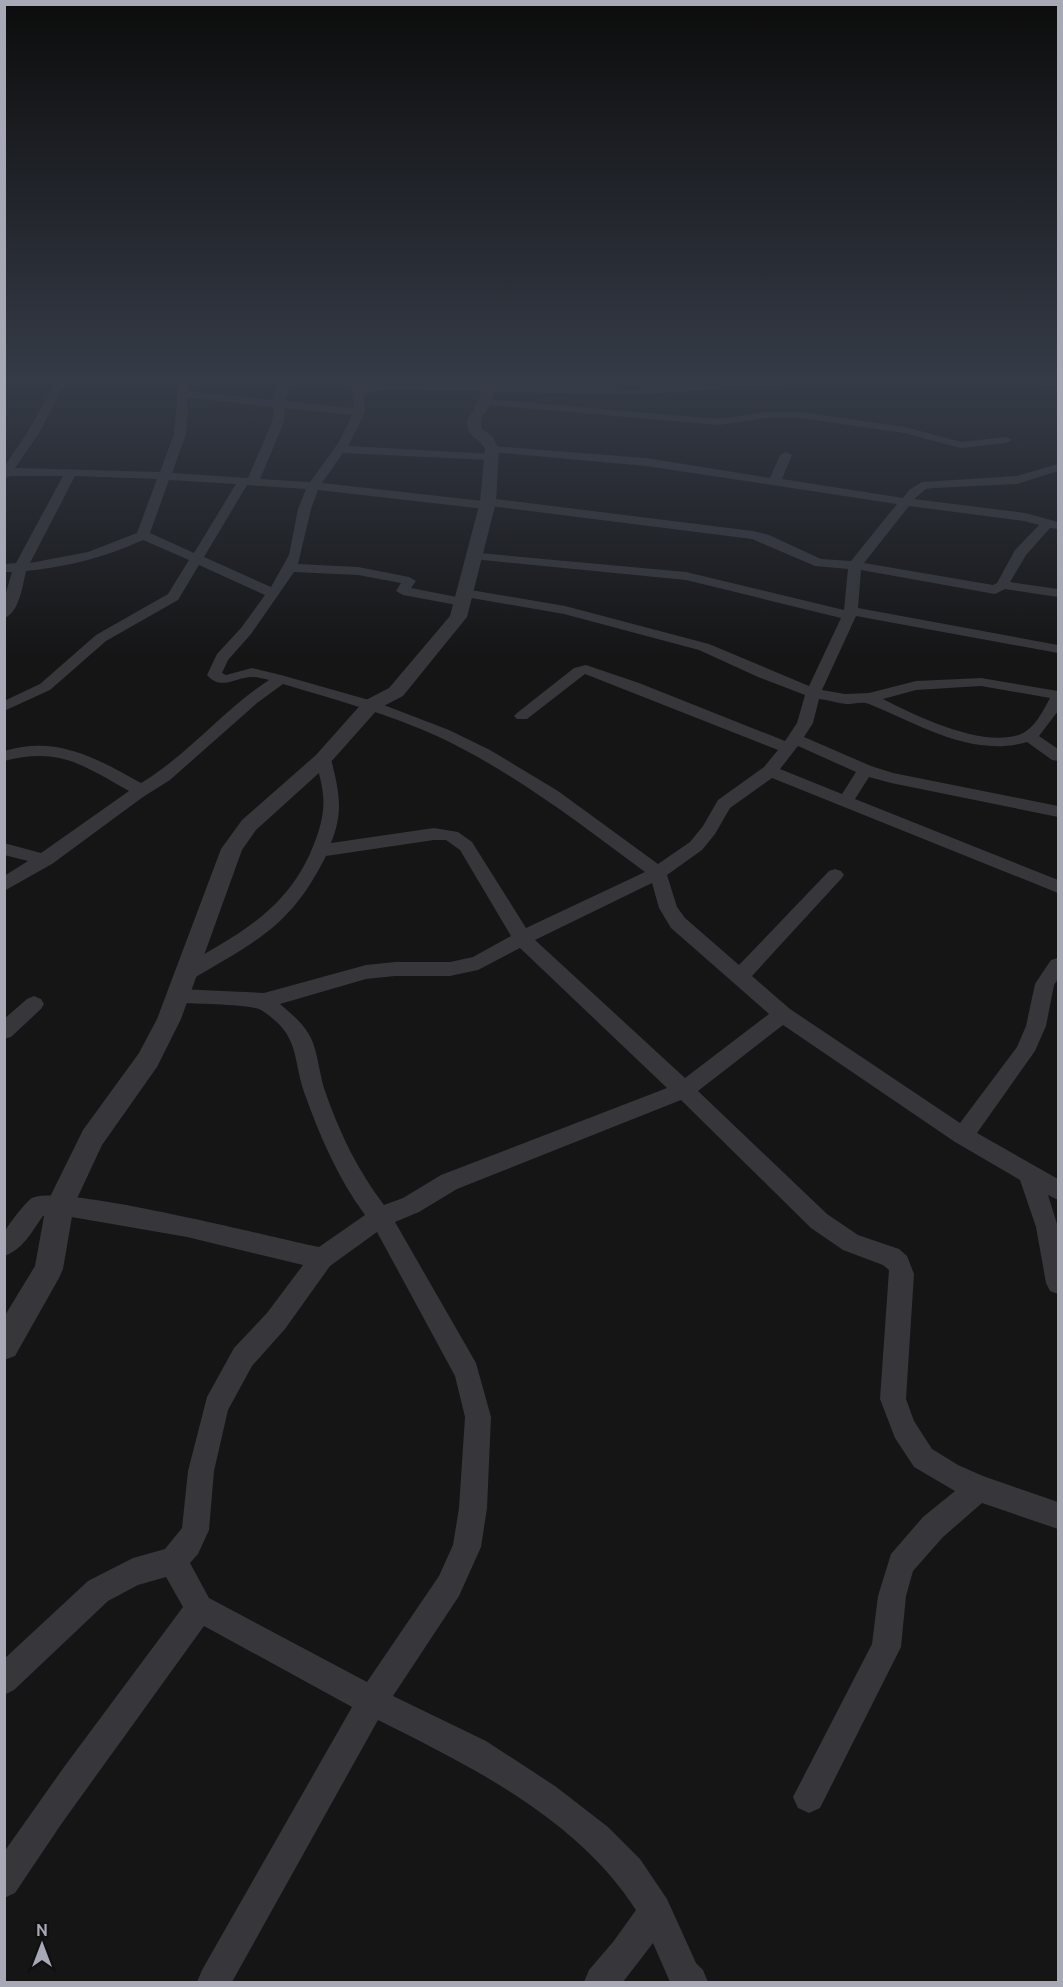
<svg xmlns="http://www.w3.org/2000/svg" width="1063" height="1987" viewBox="0 0 1063 1987" font-family="Ubuntu,sans-serif">
	<rect width="100%" height="100%" fill="#151516"/>
	<g fill="none" stroke-linecap="round" stroke-linejoin="round">
		<!-- minor -->
		<g fill="#36363b" fill-rule="evenodd">
			<path d="M58,378H68L39,433L15,468L160,472L174,434L179,378H189L188,391L273,400L282,378H292L284,401L353,408L354,395L349,378H359L363,388L387,383H412L633,389L808,378H849L844,381L633,395L387,389L364,394L365,412L348,446L491,454L497,457L491,460L343,453L322,483L483,501L488,498L753,531L769,535L821,559L851,561L897,504L646,466L492,452L486,449L492,446L646,458L770,478L780,455L786,452L792,455L782,479L903,498L909,490L922,482L1017,476L1058,464V471L1017,484L933,488L926,489L914,499L1025,513L1058,522V529L1050,528L1026,555L1010,582L1058,589V597L1005,589L995,594L861,570L858,608L1058,645V653L856,616L822,690L845,694L869,693L916,681L981,678L1058,691V711L1039,736L1058,749V761L1052,760L1027,742C971,758 919,724 869,704C862,701 854,704 846,704C837,703 828,700 819,699L813,723L804,737L871,766L893,773L1058,806V817L891,783L869,777L855,799L1058,880V893L772,778L730,808L715,834L702,850L667,875L677,907L685,918L739,965L829,871L835,869L841,871L844,875L841,879L752,976L790,1009L960,1123L1017,1047L1026,1026L1035,984L1051,960L1058,958V979L1054,985L1046,1026L1035,1051L977,1133L1058,1179V1200L1048,1195L1058,1227V1294L1050,1291L1046,1283L1036,1227L1020,1180L955,1142L783,1025L698,1091L827,1214L858,1235L899,1249L907,1256L914,1274L906,1399L914,1421L932,1449L958,1465L983,1476L1058,1502V1529L982,1503L943,1537L913,1571L906,1596L901,1647L820,1808L809,1813L798,1808L793,1797L872,1644L878,1596L891,1554L923,1517L955,1491L914,1467L895,1438L880,1399L889,1270L883,1265L843,1250L811,1228L681,1100L457,1189L419,1212L395,1222L476,1363L491,1417L487,1508L481,1547L459,1596L393,1696L486,1741L555,1786L608,1827L640,1859L667,1899L696,1963L703,1970L708,1982H670L653,1943L623,1982H584L589,1970L613,1942L636,1910C578,1819 472,1767 378,1720L232,1982H197L202,1970L352,1707L204,1626L62,1823L15,1893L4,1898V1852L64,1767L183,1607L166,1577L138,1585L108,1601L14,1690L4,1695V1659L88,1581L133,1558L165,1549L182,1528L188,1471L207,1397L234,1348L267,1313L303,1265L187,1237L60,1215L43,1216C32,1231 23,1250 4,1256C4,1249 3,1241 4,1233C5,1229 27,1200 32,1198C61,1183 274,1238 319,1247L365,1215C338,1179 319,1134 304,1092C292,1055 300,1035 261,1010C252,1004 193,1004 179,1003L172,1001L169,996L172,991L179,989L264,993L366,965L395,962H450L473,957L511,936L460,850L446,840H434L326,856C291,926 258,940 194,978L187,980L180,978L177,973L180,968C238,934 288,911 314,844C320,829 325,811 323,795C322,782 318,771 315,759L317,755H329L331,759C339,791 344,811 331,843L434,828L458,832L472,842L526,928L645,872C579,823 513,772 439,737C389,714 336,700 283,684L257,703L170,780L143,797L52,864L4,891V876L28,861L4,855V843L41,853L129,791C83,765 59,747 4,761V751C57,735 96,758 141,783C188,755 223,710 269,680C264,679 258,677 254,677C236,676 222,692 207,675L217,654L241,628L265,595L199,565L178,600L106,641L50,690L4,711V701L40,684L96,635L168,594L189,560L143,540C106,557 67,567 26,571C23,584 19,614 4,618V599L12,572H4V564L16,563L63,476H10L4,479V467L27,433ZM188,398L274,407L272,422L248,478L172,473L186,434ZM285,408L352,415L339,442L310,482L260,479L284,422ZM75,476L157,479L137,533L88,552L30,563ZM169,480L236,484L194,553L150,533ZM247,485L306,489L298,509L289,555L271,587L204,557ZM318,490L485,509L490,506L752,539L815,566L848,569L844,610L686,572L468,552L466,555L473,559L686,580L841,618L809,686L709,644L565,606L465,589L460,590L458,593L460,596L564,614L699,650L758,677L805,695L797,723L785,741L639,683L586,665L574,668L517,713L514,716L517,719H527L585,674L778,750L764,767L718,800L703,826L690,842L658,864L558,791L490,750L449,730L376,702L281,675L252,668L226,675L222,673L228,660L251,634L294,572L358,575L401,583L396,591L403,595L462,606L469,602L462,598L411,588L416,581L409,577L358,567L298,564L311,509ZM909,506L1024,521L1039,525L1015,550L997,583L993,585L864,563ZM981,686L1050,698C1043,711 1035,728 1021,734C984,749 916,716 883,699L916,690ZM798,746L856,772L842,794L780,769ZM652,883L659,908L671,928L769,1014L685,1078L535,940ZM520,948L667,1088L441,1175L403,1198L384,1205C358,1171 339,1132 325,1091C320,1077 319,1061 314,1046C309,1028 294,1016 280,1004L366,979L395,976H450L478,970ZM377,1232L455,1376L465,1417L459,1508L453,1545L439,1576L367,1682L209,1598L190,1563L198,1554L209,1530L214,1471L228,1410L252,1366L285,1329L330,1266Z"/>
			<path d="M1033,378H1045L1058,385V392Z"/>
			<path d="M485,399L719,419L766,412H801L905,427L961,442L1006,437L1012,440L1006,443L961,448L904,433L801,418H766L719,425L481,404L480,402Z"/>
			<path d="M34,996L41,999L44,1004L41,1009L11,1037L4,1039V1019L27,999Z"/>
		</g>
		<!-- tertiary -->
		<path fill="#36363b" fill-rule="evenodd" d="M484,378H496L492,402L482,417L481,424L482,429L492,436L499,449L496,502L467,617L403,696L378,709L330,763L256,830L242,850L181,1019L157,1067L102,1145L74,1205L63,1269L59,1278L15,1356L4,1360V1317L35,1266L46,1205L83,1130L139,1053L157,1019L221,849L242,820L316,755L364,701L389,688L450,616L480,502L485,449C481,441 473,439 469,431C462,419 474,412 478,401C481,394 482,385 484,378Z"/>
	</g>
	<!-- sky -->
	<linearGradient id="sky" x2="0" y2="1"><stop stop-color="#0c0c0c"/><stop offset="0.58" stop-color="#353b47"/><stop offset="1" stop-color="#353b47" stop-opacity="0"/></linearGradient>
	<rect width="1063" height="656" fill="url(#sky)"/>
	<!-- border -->
	<rect width="1063" height="1987" fill="none" stroke="#a7a9b6" stroke-width="12"/>
	<!-- north arrow -->
	<g transform="translate(42 1945)" stroke="#101011" stroke-width="4.5" paint-order="stroke">
	<path d="M0-4.5L10 22L0 15L-10 22Z" fill="#a7a9b6"/>
	<text y="-9" font-size="16" font-weight="bold" text-anchor="middle" fill="#a7a9b6">N</text>
	</g>
</svg>
